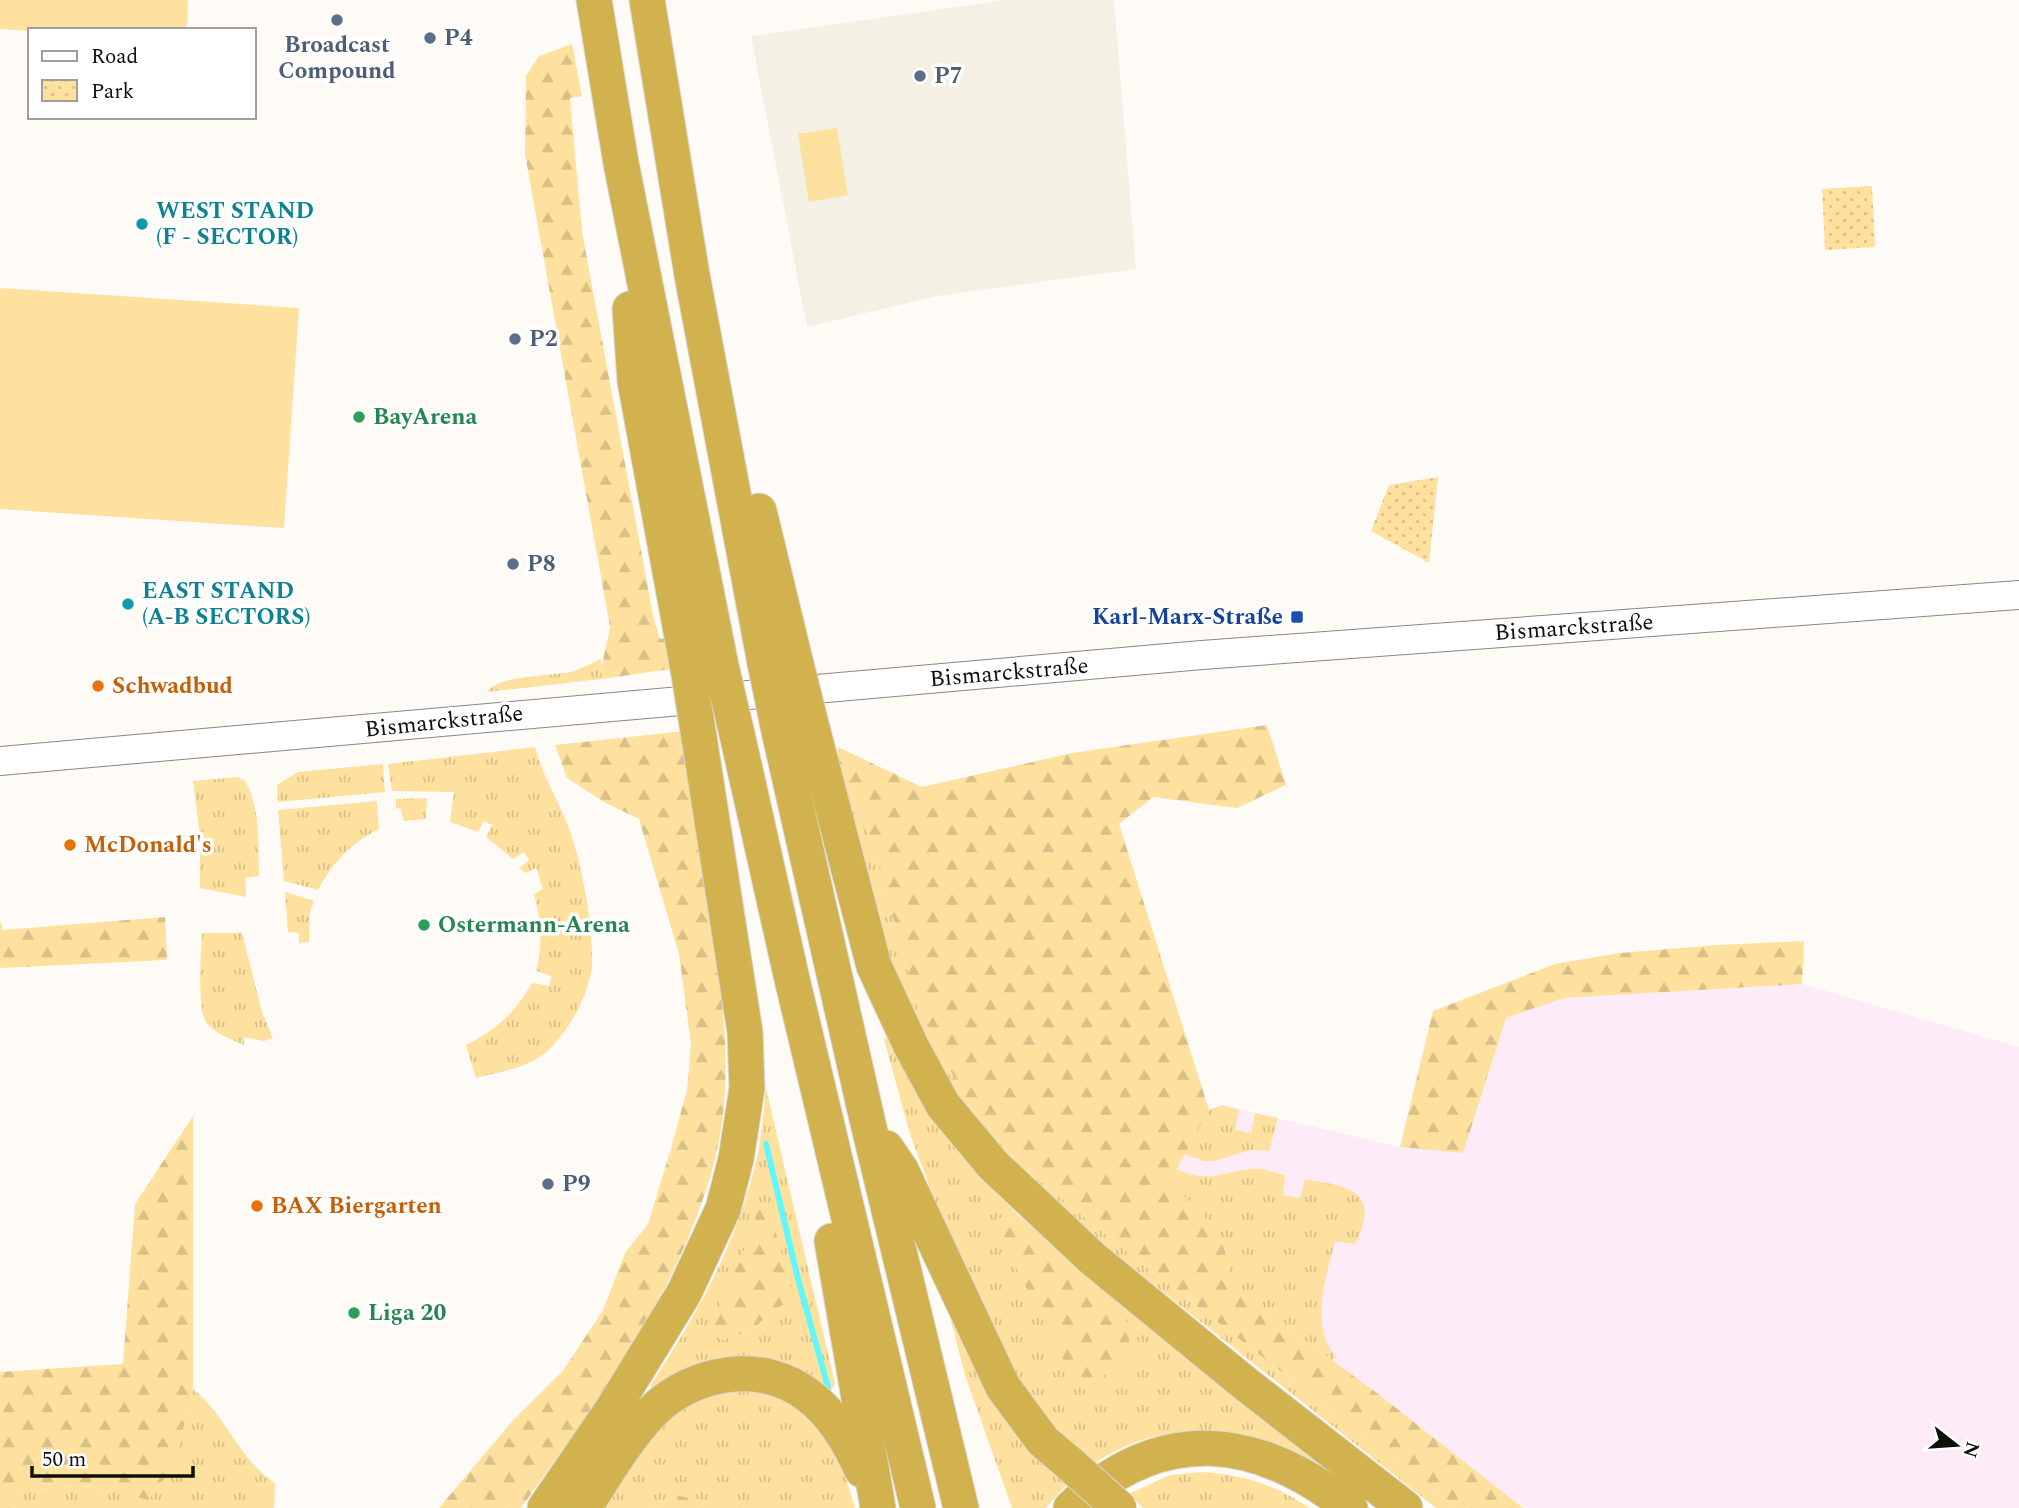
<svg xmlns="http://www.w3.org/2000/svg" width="2019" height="1508" viewBox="0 0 2019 1508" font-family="Spectral,serif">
	<defs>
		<pattern id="grass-tufts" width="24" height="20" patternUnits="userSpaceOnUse" patternTransform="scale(1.75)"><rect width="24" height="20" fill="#fee19e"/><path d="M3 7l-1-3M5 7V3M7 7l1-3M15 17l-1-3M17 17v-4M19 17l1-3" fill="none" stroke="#d8c087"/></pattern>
		<pattern id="forest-firs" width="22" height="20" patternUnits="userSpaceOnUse" patternTransform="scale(1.75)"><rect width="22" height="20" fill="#fee19e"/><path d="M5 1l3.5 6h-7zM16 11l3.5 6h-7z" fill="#d8c087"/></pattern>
		<pattern id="park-dots" width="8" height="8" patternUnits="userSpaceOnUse" patternTransform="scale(1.75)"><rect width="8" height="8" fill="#fee19e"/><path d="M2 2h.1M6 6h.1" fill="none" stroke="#d8c087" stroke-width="1.8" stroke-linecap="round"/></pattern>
	</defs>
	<rect width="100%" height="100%" fill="#fefbf7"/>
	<!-- industrial -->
	<path fill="#fdecf8" d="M1802,984L2019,1047V1508H1523L1377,1393L1234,1289L1169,1181L1209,1110L1222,1105L1400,1147L1463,1153L1506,1018L1564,998Z"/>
	<!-- built -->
	<path fill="#f5f0e4" d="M1006,0H1114L1136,269L937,296L807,327L751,36Z"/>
	<!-- grass -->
	<g fill="url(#grass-tufts)" fill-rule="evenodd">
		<path d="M601,659L602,679L487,692C499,675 551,676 571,672C581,669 592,663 601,659Z"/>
		<path d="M535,747C542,775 558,799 568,826C582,862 593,925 592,963C591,995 562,1046 533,1061C516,1070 494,1073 476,1078L466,1045C496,1030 515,1013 532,983L549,986L551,976L536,971C543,944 541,920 534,894L543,889C539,881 540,875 536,868L526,873L519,868L529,860L524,852L513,859L486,837L492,825L484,821L478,832L450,822L454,792L392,791L388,764Z"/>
		<path d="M383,764L385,792L278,802L277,785L298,772Z"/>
		<path d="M837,766L866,822L913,990L941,1055L973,1109L1021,1166L1149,1269L1457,1508H1436L1038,1193L948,1086L904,1001L887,948Z"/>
		<path d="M239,777L241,780L245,781C261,808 258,845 259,876L245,878L246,897L200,888V836L193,781Z"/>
		<path d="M427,798L426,819L404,821L400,808L396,809V799Z"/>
		<path d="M377,801L379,829C351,843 333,862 318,890L284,881L278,810Z"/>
		<path d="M285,892L314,901L310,912L309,942L299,943V933L288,932Z"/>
		<path d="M202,933H242L262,1012L273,1038L264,1041L244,1037V1045C231,1039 215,1034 206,1022C197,1009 201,951 202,933Z"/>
		<path d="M887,1038C920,1107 966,1163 1020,1217L992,1219L1108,1289L1332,1473C1241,1407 1117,1417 1046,1508H1012L965,1375L948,1309L985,1389L1006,1422L1028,1446L1083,1453L1050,1423L1014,1376L948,1234L930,1188L910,1134L884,1039Z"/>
		<path d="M766,1088L835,1384L831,1391L832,1399L814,1387L660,1393L650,1386C694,1319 733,1251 753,1173C761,1146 763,1116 766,1088ZM761,1204L775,1309L751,1331L721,1340L747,1243Z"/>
		<path d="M1222,1105L1239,1110L1235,1130L1251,1133L1255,1113L1278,1118L1269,1151L1250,1150L1215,1161H1204L1184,1154L1209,1110Z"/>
		<path d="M1176,1169C1209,1184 1220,1172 1252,1169C1262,1168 1275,1173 1285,1175L1283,1195L1300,1198L1305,1179C1328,1184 1371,1185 1364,1219C1362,1228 1360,1237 1355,1244L1335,1241C1326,1278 1309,1325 1336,1357L1332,1360L1234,1289L1221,1235L1169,1181Z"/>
		<path d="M754,1388L795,1403L834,1438L855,1508H744L675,1495L653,1508H602L639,1452L669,1416L711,1393Z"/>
		<path d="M193,1389C226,1415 239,1460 275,1483L274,1508H16L18,1491L84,1485L149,1499L175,1463Z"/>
		<path d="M1201,1472C1245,1475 1273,1484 1310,1508H1143L1133,1498L1122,1497L1170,1475Z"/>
	</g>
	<!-- forest -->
	<g fill="url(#forest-firs)">
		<path d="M572,44L582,96L570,98L582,232L653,615L660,639L673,637L677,668L602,679C601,659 607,647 610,627L525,154L526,76L539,56Z"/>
		<path d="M1267,725L1286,785L1237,808L1153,797L1119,824L1209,1110L1170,1181L1221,1235L1234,1289L1377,1393L1523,1508H1457L1149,1269L1021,1166L973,1109L941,1055L913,990L866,822L837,766L838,747L922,787L1072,753Z"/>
		<path d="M684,731C687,747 691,763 693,778C696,799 694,821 697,842C713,946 742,1058 714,1163C680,1291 597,1402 521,1508H439L514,1419L563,1371L603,1310L625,1253L648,1224L670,1152L687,1090L691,1044L679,954L639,819L604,802L567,778L555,745Z"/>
		<path d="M165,917L167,960L0,968V921L3,930Z"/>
		<path d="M1804,941L1802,984L1564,998L1506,1018L1463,1153L1400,1147L1433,1011L1555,964L1620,953L1717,945Z"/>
		<path d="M193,1116V1389L175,1463L149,1500L84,1485L18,1491L16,1508H0V1372L123,1364L135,1204Z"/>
		<path d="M760,1203L770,1211L794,1299L775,1309L751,1331L721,1340L708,1331L747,1243Z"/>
		<path d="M1020,1217L1108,1289L1128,1325L1130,1363L1078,1388L991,1219Z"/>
		<path d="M675,1495L744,1508H653Z"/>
	</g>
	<!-- park -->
	<g fill="url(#park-dots)">
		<path d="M1872,186L1875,247L1825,250L1822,189Z"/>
		<path d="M1438,477L1429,563L1371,531L1389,485Z"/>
	</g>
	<!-- pitch -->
	<g fill="#fee19e">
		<path d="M0,0H188L187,27L184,30L30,31L0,29Z"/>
		<path d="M837,128L848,195L809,202L798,134Z"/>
		<path d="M0,288L299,308L284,528L0,509Z"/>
	</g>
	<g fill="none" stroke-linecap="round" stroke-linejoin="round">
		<!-- stream -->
		<path stroke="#62f7fb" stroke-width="6" d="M766,1144L798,1279L828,1387"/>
		<!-- secondary casing -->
		<g stroke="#898783" stroke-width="30">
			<path id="secondary" d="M0,761L1202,655L2019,595"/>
		</g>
		<!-- motorway casing -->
		<g stroke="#d9d8d8" stroke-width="37">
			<g id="motorway">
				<path d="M594,0L621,163L721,666"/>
				<path d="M647,0L692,275L765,663"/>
				<path d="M630,309L635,381L688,669"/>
				<path d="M759,511L795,660"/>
				<path d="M812,728L874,966L911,1046L943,1105L993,1165L1092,1258L1242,1381L1405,1508"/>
				<path d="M779,731L867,1119L961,1508"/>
				<path d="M737,734L792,979L918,1508"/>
				<path d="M886,1148L901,1170L1003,1387L1043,1441L1069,1463"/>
				<path d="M832,1241L878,1508"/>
				<path d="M545,1508L614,1407L684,1293L723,1209L736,1159L747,1088L745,1032L699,737"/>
				<path d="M584,1508C605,1476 625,1440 652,1412C692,1371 763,1359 809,1396C834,1415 849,1442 862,1470"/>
				<path d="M1071,1508C1162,1423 1257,1434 1350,1508"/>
			</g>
		</g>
		<!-- secondary -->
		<use href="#secondary" stroke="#fff" stroke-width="28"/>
		<!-- motorway -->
		<use href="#motorway" stroke="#d1b24f" stroke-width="35"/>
		<!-- motorway-bridge casing -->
		<g stroke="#d9d8d8" stroke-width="37" stroke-linecap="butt">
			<g id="motorway-bridge">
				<path d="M795,660L812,728"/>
				<path d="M765,663L779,731"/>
				<path d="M721,666L737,734"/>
				<path d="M688,669L699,737"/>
				<path d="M1069,1463L1119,1508"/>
			</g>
		</g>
		<!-- motorway-bridge -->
		<use href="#motorway-bridge" stroke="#d1b24f" stroke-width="35"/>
	</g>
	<!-- markers -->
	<g fill="#5c6f8a" stroke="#fff" stroke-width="2.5">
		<circle cx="337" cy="20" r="7"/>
		<circle cx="430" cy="38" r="7"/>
		<circle cx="920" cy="76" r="7"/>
		<circle cx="515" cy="339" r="7"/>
		<circle cx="513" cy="564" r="7"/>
		<circle cx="548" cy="1184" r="7"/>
	</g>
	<g fill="#0f9aa8" stroke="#fff" stroke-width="2.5">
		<circle cx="142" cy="224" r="7"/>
		<circle cx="128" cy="604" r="7"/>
	</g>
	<g fill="#2e9e5b" stroke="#fff" stroke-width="2.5">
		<circle cx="359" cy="417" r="7"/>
		<circle cx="424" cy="925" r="7"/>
		<circle cx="354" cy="1313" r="7"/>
	</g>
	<rect fill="#1a4fb4" stroke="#fff" stroke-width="2.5" x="1290" y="610" width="14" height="14" rx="3.5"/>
	<g fill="#e8710a" stroke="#fff" stroke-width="2.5">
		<circle cx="98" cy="686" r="7"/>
		<circle cx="70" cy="845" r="7"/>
		<circle cx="257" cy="1206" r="7"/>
	</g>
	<g text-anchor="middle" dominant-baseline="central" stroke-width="7" stroke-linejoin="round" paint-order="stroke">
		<!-- service labels -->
		<g font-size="23" font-weight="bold" fill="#4e5e75" stroke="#fff" text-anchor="start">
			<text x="444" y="38">P4</text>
			<text x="337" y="45" text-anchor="middle">Broadcast<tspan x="337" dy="26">Compound</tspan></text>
			<text x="934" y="76">P7</text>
			<text x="529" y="339">P2</text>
			<text x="527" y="564">P8</text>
			<text x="562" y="1184">P9</text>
		</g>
		<!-- culture labels -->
		<g font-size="23" font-weight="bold" fill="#0d838f" stroke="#fff" text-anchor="start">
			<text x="156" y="211">WEST STAND<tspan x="156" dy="26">(F - SECTOR)</tspan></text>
			<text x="142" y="591">EAST STAND<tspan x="142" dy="26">(A-B SECTORS)</tspan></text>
		</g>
		<!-- leisure labels -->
		<g font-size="23" font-weight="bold" fill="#27864d" stroke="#fff" text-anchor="start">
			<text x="373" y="417">BayArena</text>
			<text x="438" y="925">Ostermann-Arena</text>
			<text x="368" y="1313">Liga 20</text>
		</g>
		<!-- transit labels -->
		<g font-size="23" font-weight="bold" fill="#164399" stroke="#fff" text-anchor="end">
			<text x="1283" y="617">Karl-Marx-Straße</text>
		</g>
		<!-- street labels -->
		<g font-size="23" fill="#0f0e0c" stroke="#fff">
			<text transform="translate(1574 628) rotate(-4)">Bismarckstraße</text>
			<text transform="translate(1009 673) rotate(-5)">Bismarckstraße</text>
			<text transform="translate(444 722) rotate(-6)">Bismarckstraße</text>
		</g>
		<!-- food labels -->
		<g font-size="23" font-weight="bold" fill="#c56008" stroke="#fff" text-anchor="start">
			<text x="112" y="686">Schwadbud</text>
			<text x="84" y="845">McDonald's</text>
			<text x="271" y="1206">BAX Biergarten</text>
		</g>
	</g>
	<!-- legend -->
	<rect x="28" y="28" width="228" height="91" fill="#ffffff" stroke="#9f9f9e" stroke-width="2"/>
	<rect x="42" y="51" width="35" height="10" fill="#ffffff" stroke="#9f9f9e" stroke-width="2"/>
	<text x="91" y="63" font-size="21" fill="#0f0e0c">Road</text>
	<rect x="42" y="80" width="35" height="21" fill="url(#park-dots)" stroke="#9f9f9e" stroke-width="2"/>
	<text x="91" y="98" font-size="21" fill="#0f0e0c">Park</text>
	<!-- north arrow -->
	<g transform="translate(1956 1445) rotate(107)" stroke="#ffffff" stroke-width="5" paint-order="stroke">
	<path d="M0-5L12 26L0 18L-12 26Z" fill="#0f0e0c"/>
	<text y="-10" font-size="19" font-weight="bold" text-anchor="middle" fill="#0f0e0c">N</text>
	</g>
	<!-- scale -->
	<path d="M32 1466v10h161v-10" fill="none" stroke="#0f0e0c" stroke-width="3.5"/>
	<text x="42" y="1466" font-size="21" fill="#0f0e0c" stroke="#ffffff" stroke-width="5" paint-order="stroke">50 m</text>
</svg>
